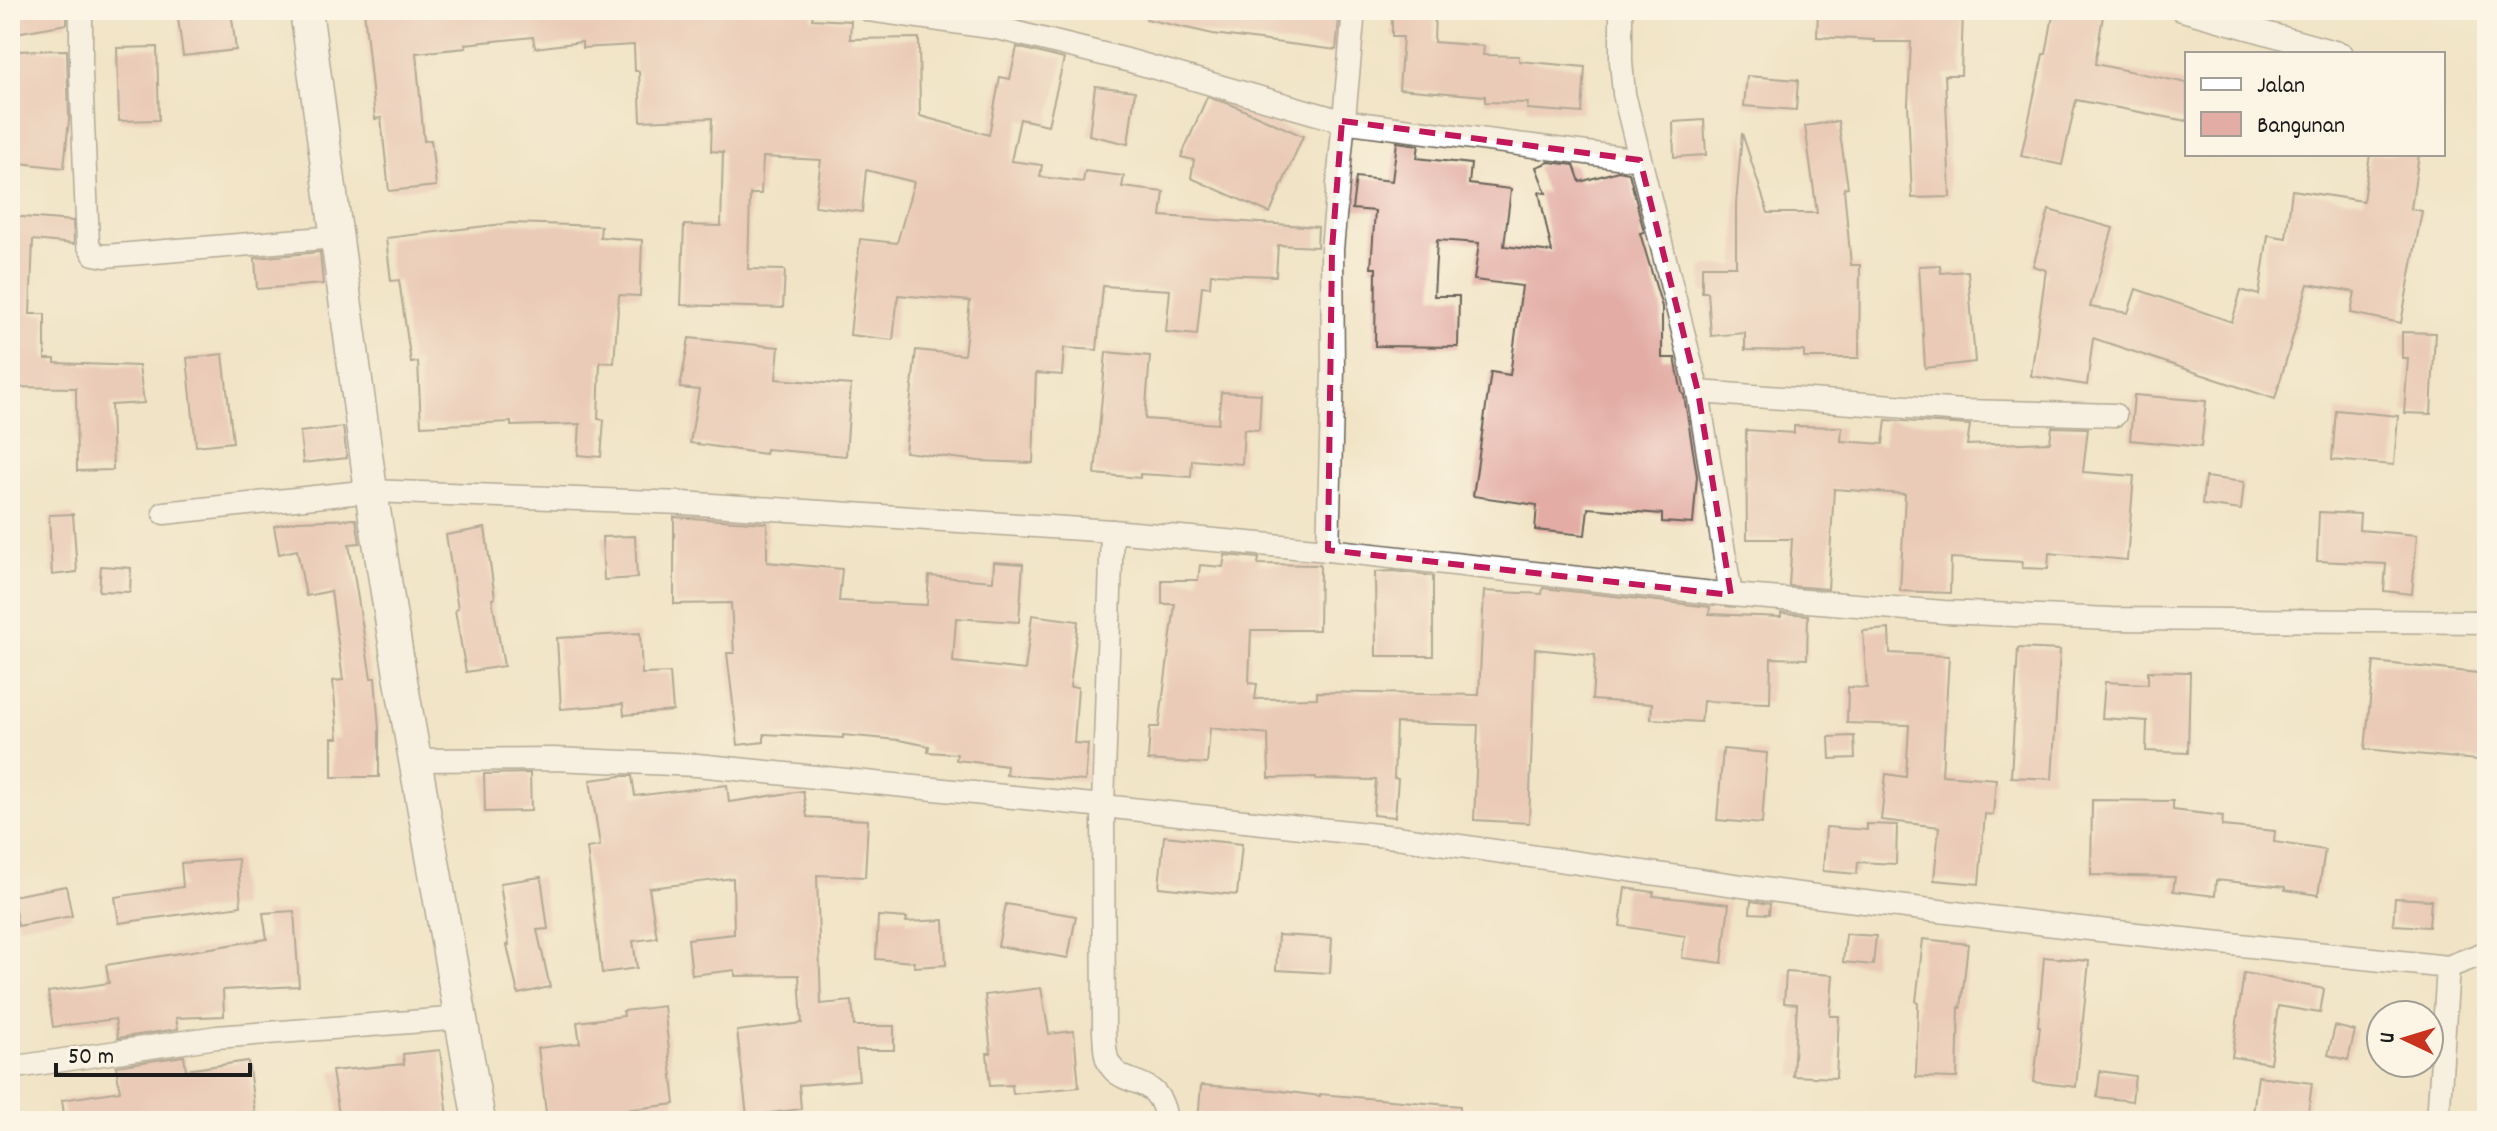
<svg xmlns="http://www.w3.org/2000/svg" width="2497" height="1131" viewBox="0 0 2497 1131" font-family="Dekko,sans-serif">
	<rect width="100%" height="100%" fill="#fcf5e5"/>
	<filter id="ink" filterUnits="userSpaceOnUse"><feTurbulence type="fractalNoise" baseFrequency=".0125" numOctaves="2"/><feDisplacementMap in="SourceGraphic" scale="16" xChannelSelector="R" yChannelSelector="G"/><feConvolveMatrix kernelMatrix="1 2 1 2 8 2 1 2 1" color-interpolation-filters="sRGB"/></filter>
	<filter id="wash" filterUnits="userSpaceOnUse"><feTurbulence type="fractalNoise" baseFrequency=".006" numOctaves="4" result="noise"/><feDisplacementMap in="SourceGraphic" scale="32" xChannelSelector="R" yChannelSelector="G"/><feGaussianBlur stdDeviation="1.8" result="paint"/><feColorMatrix in="noise" values="0 0 0 0 0 0 0 0 0 0 0 0 0 0 0 0 0 1.4 0 .05"/><feComposite in="paint" operator="in"/></filter>
	<g filter="url(#wash)">
		<rect width="100%" height="100%" fill="#f1e4c6"/>
		<g id="blocks">
			<!-- building -->
			<g fill="#e3ada6">
				<path d="M10,10H67V24L10,34Z"/>
				<path d="M177,10H231L236,50L183,56Z"/>
				<path d="M364,10H788L813,13L812,19L851,21L850,39L919,38L920,116L989,135L1000,77L1010,79L1017,47L1064,59L1048,125L1020,119L1011,161L1042,165L1040,177L1083,182L1085,171L1124,176L1122,187L1164,192L1161,216L1318,227L1317,247L1278,245L1276,276L1211,274L1210,287L1202,286L1197,335L1166,332L1170,290L1103,286L1097,350L1064,348L1062,375L1036,373L1033,463L979,461L905,452L916,350L964,355L970,301L898,295L893,340L850,335L860,239L897,243L914,182L866,170L862,212L815,206L821,160L763,157L761,194H750L748,269L785,270L783,308L681,305L684,225L721,226L723,152L711,151L712,118L641,121L639,71H635L634,45L582,48V42L535,48L533,37L465,44L466,48L416,53L424,141L431,140L436,186L389,191L381,118L375,119Z"/>
				<path d="M1147,10H1340L1336,50L1213,34L1146,19Z"/>
				<path d="M1392,10H1435L1434,42L1484,46L1483,55L1519,56V61L1585,67L1582,113L1527,109L1528,103L1485,102V96L1399,89L1403,37H1392Z"/>
				<path d="M1818,10H1963L1961,75H1945L1950,197L1912,198L1908,104L1911,42H1874V40L1817,37Z"/>
				<path d="M2054,10L2103,16L2095,64L2187,83V121L2076,100L2062,165L2021,156L2043,54H2046Z"/>
				<path d="M157,47L159,120L119,121L117,48Z"/>
				<path d="M67,50L69,119L64,168L10,162V51Z"/>
				<path d="M1747,76L1798,80L1796,110L1744,106Z"/>
				<path d="M1095,86L1135,91L1128,144L1089,135Z"/>
				<path d="M1207,97L1230,104L1303,136L1270,213L1191,178L1194,160L1181,157Z"/>
				<path d="M1704,120L1706,155L1674,157L1673,122Z"/>
				<path d="M1838,121L1848,187L1844,188L1851,265H1860L1859,358H1804V351L1745,350V333L1711,336L1708,292H1702V266H1736V205L1742,133L1768,213H1817L1805,126Z"/>
				<path d="M1397,142L1419,145L1417,158L1471,164L1469,184L1511,189L1504,246L1552,252L1539,192L1546,193L1536,167L1549,162L1574,165L1580,182L1618,171L1629,173L1644,232L1640,233L1662,307V358H1675L1682,393L1684,395L1697,476L1693,524L1662,522V514L1588,508L1585,535L1535,530L1537,505L1473,496L1491,372L1510,375L1522,286L1474,280L1479,243L1437,240L1434,296H1459L1458,347L1375,346L1376,268H1371L1375,211L1352,209L1356,177L1392,181Z"/>
				<path d="M2370,154H2419L2411,209L2422,211L2401,323L2351,313L2355,292L2308,284L2275,399L2093,338L2087,385L2031,376L2046,270L2033,266L2049,210L2113,228L2090,307L2128,313L2136,289L2232,322L2241,290L2259,295L2268,235L2286,238L2292,190L2363,201Z"/>
				<path d="M10,216L73,221L74,244L33,240L30,314H45V359H55V363L139,366L144,403L111,405L113,470L77,471L76,388L10,387Z"/>
				<path d="M511,223L601,226L600,237L642,240L640,296L619,295L614,363L600,362L598,419L604,420L601,457L578,455L580,424L511,426V422L421,426L418,362L411,363L399,280L391,281L386,238Z"/>
				<path d="M320,252L323,284L257,289L255,258Z"/>
				<path d="M1940,265L1941,273L1968,271L1975,362L1925,368L1919,266Z"/>
				<path d="M2402,332L2435,333L2431,414L2404,413L2408,358H2402Z"/>
				<path d="M689,338L779,347L776,379L851,385L846,456L766,449L765,454L690,443L699,390L680,388Z"/>
				<path d="M1106,352L1150,356L1145,419L1218,424L1221,392L1261,394L1259,430L1244,429L1242,464L1192,460L1191,477L1140,474V478L1095,474Z"/>
				<path d="M223,354L233,442L196,446L187,358Z"/>
				<path d="M2134,395L2206,401L2201,447L2130,440Z"/>
				<path d="M2336,410L2398,416L2394,465L2332,460Z"/>
				<path d="M1886,420L1970,425L1967,445L2050,442L2052,427L2088,428L2083,472L2134,476L2127,560L2049,553L2048,569L2022,568L2023,562L1951,558L1950,593L1900,591L1905,494L1834,489L1828,589L1789,586L1792,539H1747L1746,430L1794,433V426L1842,427L1841,441L1883,444Z"/>
				<path d="M343,427L347,458L303,463L300,432Z"/>
				<path d="M2205,477L2244,482L2241,510L2202,505Z"/>
				<path d="M2319,512L2360,514L2359,530L2417,535L2412,594L2384,591L2386,564L2317,561Z"/>
				<path d="M73,514L77,572L52,575L49,515Z"/>
				<path d="M674,517L767,523V562L842,569L839,601L927,605L929,576L993,581L994,562L1023,564L1019,622L956,618L953,662L1025,670L1032,615L1078,621L1070,687H1078L1074,743L1088,744L1085,781L1006,775L1007,766L956,760L957,754L928,752L929,746L899,740L843,735V738L764,734V742L738,745L727,653H734L731,603L674,604Z"/>
				<path d="M356,519L360,543L349,544L371,678H375L379,729V777H332V738H338L333,681L343,680L331,591L306,596L297,550L279,554L274,526L297,521Z"/>
				<path d="M485,528L495,598L492,599L504,666L466,672L455,610L458,609L446,535Z"/>
				<path d="M635,536L637,578L604,580L602,537Z"/>
				<path d="M1225,555L1259,558L1258,564L1320,565L1319,630H1251L1249,683L1257,684L1255,699L1317,698V692L1479,695L1484,591L1542,594L1543,588L1710,607L1709,614L1781,617V613L1808,615L1807,659L1771,658L1770,703L1703,701L1701,722L1651,719L1652,704L1592,700L1595,655L1535,649L1529,823L1474,820L1478,725L1396,723L1394,778L1398,779L1395,817L1373,815L1376,780L1316,779V777L1269,778L1268,734L1210,728L1207,764L1148,760L1150,727H1159L1175,604H1162V580H1198L1200,565L1223,567Z"/>
				<path d="M101,566L131,568L130,592L99,591Z"/>
				<path d="M1394,571L1433,576V656H1376L1375,572Z"/>
				<path d="M1889,629L1890,653L1949,656L1942,775L1996,779L1993,815L1985,814L1979,884L1934,880L1939,827L1881,820L1886,774L1906,777L1909,725L1847,723L1848,687L1867,688L1863,631Z"/>
				<path d="M640,633L642,674L670,673L673,711L624,715L623,704L561,709L557,638Z"/>
				<path d="M2018,648L2060,650L2052,779L2011,777Z"/>
				<path d="M2374,662L2487,674V761L2365,749Z"/>
				<path d="M2148,671L2190,672L2188,753L2146,751L2147,721L2102,718L2105,682L2148,684Z"/>
				<path d="M1854,736L1855,758L1830,759L1829,737Z"/>
				<path d="M1723,749L1767,753L1762,824L1717,820Z"/>
				<path d="M530,773L531,811L485,812L484,774Z"/>
				<path d="M621,776H632L635,796L727,785L729,802L803,791L807,817L868,820L865,877L817,875L821,1004L852,1001L854,1026H894V1050H856L859,1080L799,1085L801,1109L747,1116L737,1031L802,1023L799,975L735,976V970L692,975L688,939L734,934L733,878L649,888L657,938L633,941L637,968L602,973L587,848L600,846L590,780Z"/>
				<path d="M2092,800L2173,801V810L2223,816L2222,826L2275,831L2274,842L2325,850L2318,895L2285,890V887L2216,880L2215,896L2173,891L2175,877L2091,875Z"/>
				<path d="M1867,824L1897,825L1896,864L1858,862L1857,874L1823,871L1826,827L1867,830Z"/>
				<path d="M1164,836L1242,844L1237,895L1159,887Z"/>
				<path d="M238,859L241,906L119,923L115,897L183,887L181,863Z"/>
				<path d="M541,877L548,929L537,930L550,987L518,994L507,945H509L500,883Z"/>
				<path d="M66,886L72,916L18,926L12,896Z"/>
				<path d="M1625,888L1654,892L1653,896L1729,904L1722,963L1682,958L1685,936L1620,926Z"/>
				<path d="M2395,898L2431,900L2429,927L2393,925Z"/>
				<path d="M1751,901L1770,904L1769,914L1750,913Z"/>
				<path d="M1006,904L1076,916L1068,958L998,946Z"/>
				<path d="M294,911L299,986L223,990L224,1016L176,1018L178,1029L118,1038L115,1019L53,1027L48,992L109,983L106,965L267,939L263,913Z"/>
				<path d="M878,916L907,918L906,922L944,920L946,965L914,967V962L876,959Z"/>
				<path d="M1846,934L1876,936L1873,965L1843,962Z"/>
				<path d="M1278,935L1332,938L1330,973L1276,970Z"/>
				<path d="M1923,939L1968,944L1961,1008L1959,1007L1957,1078L1916,1077L1918,1003L1916,1002Z"/>
				<path d="M2044,957L2089,961L2076,1087L2034,1082L2040,1026H2038Z"/>
				<path d="M1786,972L1833,975L1830,1016H1839L1836,1078L1793,1076L1797,1004L1784,1003Z"/>
				<path d="M2244,973L2324,989L2320,1013L2278,1006L2270,1063L2232,1057Z"/>
				<path d="M1041,988L1049,1034L1074,1031L1079,1087L1013,1094L1012,1085L990,1086L987,1053H991L985,995Z"/>
				<path d="M664,1006L675,1104L608,1112L610,1121H547L538,1048L580,1043L577,1022L624,1016L623,1011Z"/>
				<path d="M2335,1026L2355,1031L2348,1060L2328,1055Z"/>
				<path d="M440,1050L448,1117L409,1121H340L332,1071L404,1064L403,1054Z"/>
				<path d="M184,1056L186,1070L248,1061L256,1121H65L62,1100L120,1091L116,1066Z"/>
				<path d="M2100,1071L2135,1076L2132,1101L2097,1097Z"/>
				<path d="M2258,1076L2312,1083L2307,1121H2252Z"/>
				<path d="M1201,1085L1274,1090L1320,1096V1094L1460,1106V1121H1198Z"/>
			</g>
		</g>
	</g>
	<g filter="url(#ink)">
		<use href="#blocks" fill-opacity="0" stroke="#676258" stroke-width="2"/>
		<g fill="none" stroke-linecap="round" stroke-linejoin="round">
			<!-- street casing -->
			<g stroke="#676258" stroke-width="25">
				<g id="street">
					<path d="M81,10V74L88,244L94,254L105,256L336,237"/>
					<path d="M869,10L997,28L1127,60L1342,121L1640,160"/>
					<path d="M1621,10V61L1624,94L1698,392L1731,595"/>
					<path d="M2182,10L2342,54"/>
					<path d="M1698,392L1963,411L2115,415"/>
					<path d="M164,513L371,491L682,503L1112,531L1328,550L1731,595L1944,612L2111,619L2487,622"/>
					<path d="M1112,531L1103,806L1104,1033C1105,1043 1104,1056 1110,1065C1125,1090 1160,1072 1166,1121"/>
					<path d="M1328,550L1333,370L1332,249L1354,10"/>
					<path d="M417,760L553,759L697,765L1103,806L1396,837L1799,894L2071,927L2448,967L2487,952"/>
					<path d="M10,1068L217,1037L462,1018"/>
					<path d="M2438,1121L2448,967"/>
				</g>
			</g>
			<!-- secondary casing -->
			<g stroke="#676258" stroke-width="35">
				<path id="secondary" d="M306,10L371,491L400,675L479,1121"/>
			</g>
			<!-- street -->
			<use href="#street" stroke="#fff" stroke-width="22"/>
			<!-- secondary -->
			<use href="#secondary" stroke="#fff" stroke-width="32"/>
		</g>
	</g>
	<!-- marked area -->
	<path d="M0 0H2497V1131H0ZM1342,121L1640,160L1698,392L1731,595L1328,550L1332,249Z" fill="#f1e4c6" fill-opacity=".55" fill-rule="evenodd"/>
	<path fill="none" stroke="#c2185b" stroke-width="6" stroke-dasharray="16 10" stroke-linejoin="round" d="M1342,121L1640,160L1698,392L1731,595L1328,550L1332,249Z"/>
	<!-- margin -->
	<rect width="2497" height="1131" fill="none" stroke="#fcf5e5" stroke-width="40"/>
	<!-- legend -->
	<rect x="2185" y="52" width="260" height="104" fill="#fcf5e5" stroke="#a29e95" stroke-width="2"/>
	<rect x="2201" y="78" width="40" height="12" fill="#ffffff" stroke="#a29e95" stroke-width="2"/>
	<text x="2257" y="92" font-size="24" fill="#1c1c1c">Jalan</text>
	<rect x="2201" y="112" width="40" height="24" fill="#e3ada6" stroke="#a29e95" stroke-width="2"/>
	<text x="2257" y="132" font-size="24" fill="#1c1c1c">Bangunan</text>
	<!-- north arrow -->
	<g transform="translate(2405 1039) rotate(274)"><circle r="38" fill="#fcf5e5" stroke="#a29e95" stroke-width="2"/>
	<path d="M0-6L14 30L0 20L-14 30Z" fill="#c8321e"/>
	<text y="-12" font-size="22" font-weight="bold" text-anchor="middle" fill="#1c1c1c">U</text>
	</g>
	<!-- scale -->
	<path d="M56 1063v12h194v-12" fill="none" stroke="#1c1c1c" stroke-width="4"/>
	<text x="68" y="1063" font-size="24" fill="#1c1c1c" stroke="#fcf5e5" stroke-width="6" paint-order="stroke">50 m</text>
</svg>
